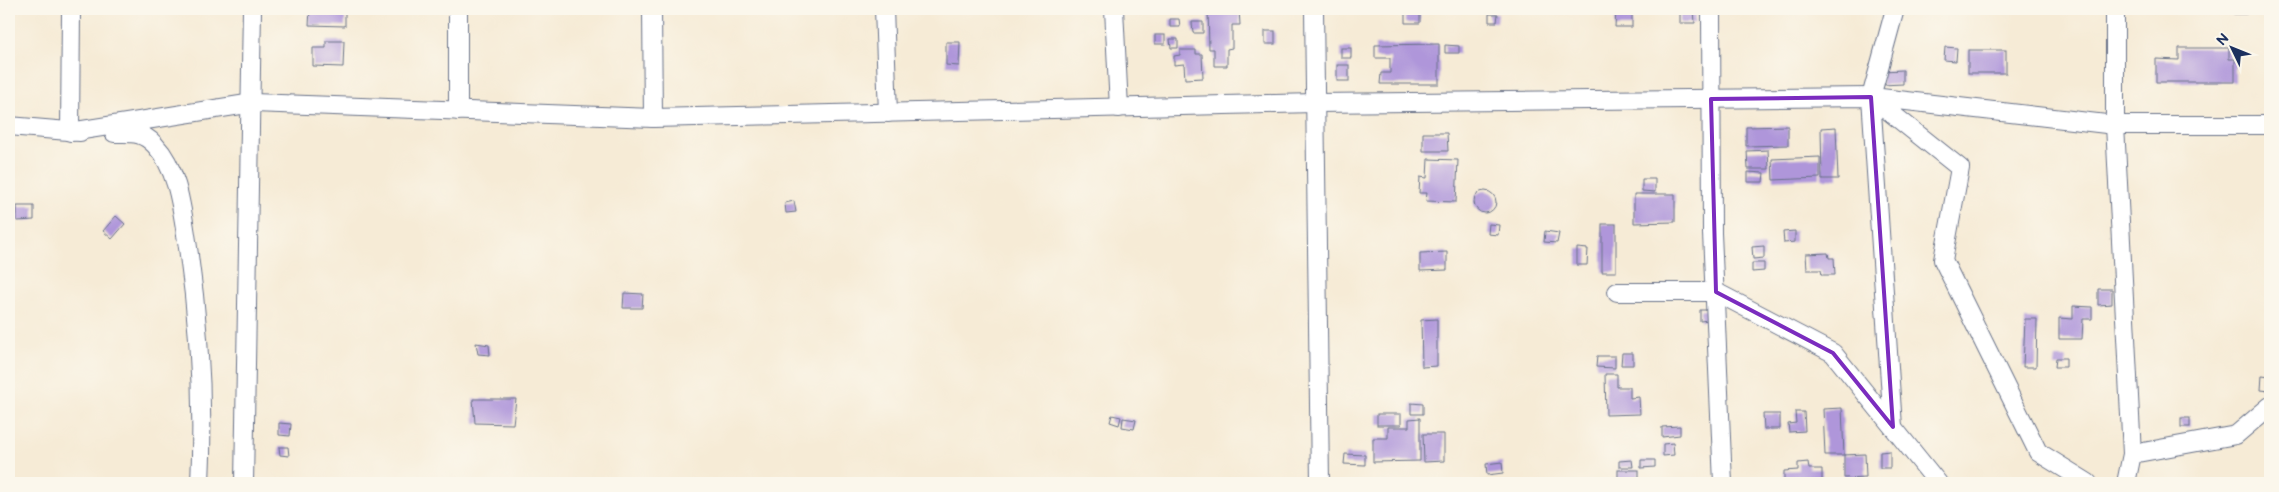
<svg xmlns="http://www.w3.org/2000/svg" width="2279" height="492" viewBox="0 0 2279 492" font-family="'Balsamiq Sans',sans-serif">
	<rect width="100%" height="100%" fill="#fbf7ec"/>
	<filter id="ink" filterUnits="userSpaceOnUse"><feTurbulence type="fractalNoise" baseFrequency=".02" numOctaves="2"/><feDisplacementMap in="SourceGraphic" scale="10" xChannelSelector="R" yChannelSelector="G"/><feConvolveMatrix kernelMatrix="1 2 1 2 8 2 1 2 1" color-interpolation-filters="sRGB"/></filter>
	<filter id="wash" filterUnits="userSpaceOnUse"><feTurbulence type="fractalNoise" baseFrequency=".0096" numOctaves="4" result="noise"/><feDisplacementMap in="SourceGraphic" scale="20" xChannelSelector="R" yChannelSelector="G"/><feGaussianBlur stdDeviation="1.12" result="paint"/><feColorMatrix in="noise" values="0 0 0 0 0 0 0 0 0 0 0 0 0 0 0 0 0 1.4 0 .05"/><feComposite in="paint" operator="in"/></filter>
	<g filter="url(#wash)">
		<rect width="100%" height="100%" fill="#f6ebd6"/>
		<g id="blocks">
			<!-- building -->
			<g fill="#af96da">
				<path d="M310,9L345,10V26L309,25Z"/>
				<path d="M1208,9H1239L1240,25H1232V48L1227,49V66H1214V49H1209Z"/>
				<path d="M1409,9H1420V23H1405V10Z"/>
				<path d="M1616,9H1632V27H1615Z"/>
				<path d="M1680,9H1694L1695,23H1680Z"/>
				<rect x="2234" y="9" width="12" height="5"/>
				<path d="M1489,14H1498L1497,22H1489Z"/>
				<path d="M1170,19H1179L1180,27H1170Z"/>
				<path d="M1192,22H1203V33H1193Z"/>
				<rect x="1265" y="31" width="10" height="13"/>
				<rect x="1155" y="35" width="10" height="9"/>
				<path d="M1170,39H1178V48H1171Z"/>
				<path d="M326,41H344L343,67L313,66V48H326Z"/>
				<path d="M946,42H960L959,66L946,65Z"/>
				<path d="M1439,44V84H1380L1381,73H1390V58H1375V45Z"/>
				<path d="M1445,45L1459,46V53H1445Z"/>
				<path d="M1945,47L1957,48L1956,61L1944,60Z"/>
				<rect x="1341" y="48" width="10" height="10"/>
				<path d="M2179,48H2229V59H2235V82H2156V59L2179,60Z"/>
				<path d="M1180,50H1196V54H1202L1203,78L1185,79L1184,64L1174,65V56L1180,55Z"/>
				<rect x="1968" y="50" width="38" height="23"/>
				<rect x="1337" y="65" width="12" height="16"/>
				<path d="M1903,70V84L1882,85V71Z"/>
				<path d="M1788,126V145L1746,146V127Z"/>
				<path d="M1836,127L1838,179H1822L1821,128Z"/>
				<path d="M1423,133H1447L1448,151H1423Z"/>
				<path d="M1768,150L1769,169H1748L1747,151Z"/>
				<path d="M1820,157V178L1773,180L1772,159Z"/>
				<path d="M1428,159L1458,160L1456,202L1426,201L1427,193H1419L1420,177L1427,178Z"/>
				<path d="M1748,172L1764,173L1763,182H1748Z"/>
				<path d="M1642,179H1655V192L1642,191Z"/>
				<circle cx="1485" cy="202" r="11"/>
				<path d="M1634,194H1675V222L1634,223Z"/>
				<path d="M794,201L796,212L786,213L785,203Z"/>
				<path d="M17,206H34V220L17,221Z"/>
				<path d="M116,216L125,224L112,239L103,231Z"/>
				<path d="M1489,224L1499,225L1498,235L1488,234Z"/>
				<rect x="1602" y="224" width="14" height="48"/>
				<path d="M1545,231L1559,233L1557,243L1544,242Z"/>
				<path d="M1795,231V242L1784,243L1783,232Z"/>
				<path d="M1764,246V258L1753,259L1752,247Z"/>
				<path d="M1577,248L1588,249L1587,265H1577Z"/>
				<path d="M1447,252V270L1420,271V253Z"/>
				<path d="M1828,253L1829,258H1834L1835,275H1822L1821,270H1807L1806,254Z"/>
				<path d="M1752,263H1764V271L1752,272Z"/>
				<path d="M2098,289H2112V304L2098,305Z"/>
				<path d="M624,293L643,294L642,308H623Z"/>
				<path d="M2073,306L2092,307V319H2083L2082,339H2059V318L2073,319Z"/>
				<path d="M1700,310H1709V320L1700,321Z"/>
				<path d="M1437,319V366L1422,367L1421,320Z"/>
				<path d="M2025,319H2037L2036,367H2023Z"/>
				<path d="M476,343L489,345L490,355L478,354Z"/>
				<path d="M1622,353H1633V365H1621Z"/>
				<path d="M1597,356H1615V368L1596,367Z"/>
				<path d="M2056,358H2066V367H2055Z"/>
				<path d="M1605,374H1617V387H1630V398L1639,397L1640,414L1606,415Z"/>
				<path d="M2262,375L2270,376V391L2261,390Z"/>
				<path d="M473,399H516L513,424L475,423Z"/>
				<path d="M1411,403L1423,404V414H1411Z"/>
				<path d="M1842,408L1844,455H1825L1823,409Z"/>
				<path d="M1795,412H1804L1805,431L1789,432L1788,424L1796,423Z"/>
				<rect x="1377" y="414" width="24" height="11"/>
				<path d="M1763,414H1780V429H1764Z"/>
				<path d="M1112,415L1121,417L1119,425L1110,422Z"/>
				<path d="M1123,418L1136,420L1134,429L1122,427Z"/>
				<path d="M1420,418V461L1373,462V438H1388V427H1409V419Z"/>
				<rect x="2181" y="418" width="9" height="9"/>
				<path d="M279,423L291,424L290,436L279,435Z"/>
				<path d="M1680,426V435L1662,437V427Z"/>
				<path d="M1423,434H1444V461L1424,462Z"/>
				<path d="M1673,443L1674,455L1663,456V444Z"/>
				<path d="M279,447H288L289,456L280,455Z"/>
				<path d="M1890,451V468H1880V452Z"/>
				<path d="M1345,454L1365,455V465L1344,464Z"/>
				<path d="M1865,454L1866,477L1844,478V455Z"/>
				<path d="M1632,460L1633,467H1619V461Z"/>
				<path d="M1641,460H1655V467L1641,468Z"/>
				<path d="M1502,462L1503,473L1487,475L1486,464Z"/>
				<path d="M1808,462L1809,469H1822V483H1784V471L1798,470V463Z"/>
				<rect x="1618" y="470" width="21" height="13"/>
			</g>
		</g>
	</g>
	<g filter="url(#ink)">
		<use href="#blocks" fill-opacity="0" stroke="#687188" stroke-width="1"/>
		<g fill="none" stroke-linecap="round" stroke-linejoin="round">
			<!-- minor casing -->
			<g stroke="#687188" stroke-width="20">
				<g id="minor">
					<path d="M71,9L70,132L253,103L653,118L1315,103L1871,97L1960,168L1943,260L2038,452L2088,483"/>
					<path d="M458,9V111"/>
					<path d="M652,9L653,118"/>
					<path d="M884,9L888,113"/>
					<path d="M1114,9L1119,108"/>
					<path d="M1314,9L1320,483"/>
					<path d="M1711,9L1712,233L1723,483"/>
					<path d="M2115,9V125L2132,454L2126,483"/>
					<path d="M1872,97L2115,125H2270"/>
					<path d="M9,126L80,132"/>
					<path d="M114,133C132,133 142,131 155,145C178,169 182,210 187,241C199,321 204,402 200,483"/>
					<path d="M1617,292H1716L1833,353L1938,483"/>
					<path d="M1893,427L1871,97L1895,9"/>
					<path d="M2132,454L2236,435L2270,406"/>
					<path d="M244,483L252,9"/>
				</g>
			</g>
			<!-- minor -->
			<use href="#minor" stroke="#fff" stroke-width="18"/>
		</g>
	</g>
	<!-- marked area -->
	<path fill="none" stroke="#7b2cbf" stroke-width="4" stroke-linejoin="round" d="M1871,97L1893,427L1833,353L1716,292L1711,99Z"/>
	<!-- margin -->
	<rect width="2279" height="492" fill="none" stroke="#fbf7ec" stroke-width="30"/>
	<!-- north arrow -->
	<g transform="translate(2232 48) rotate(313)" stroke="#fbf7ec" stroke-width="4" paint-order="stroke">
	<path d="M0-4L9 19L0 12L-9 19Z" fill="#1b2f5e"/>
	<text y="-8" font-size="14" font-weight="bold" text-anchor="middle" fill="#1b2f5e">N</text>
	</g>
</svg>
